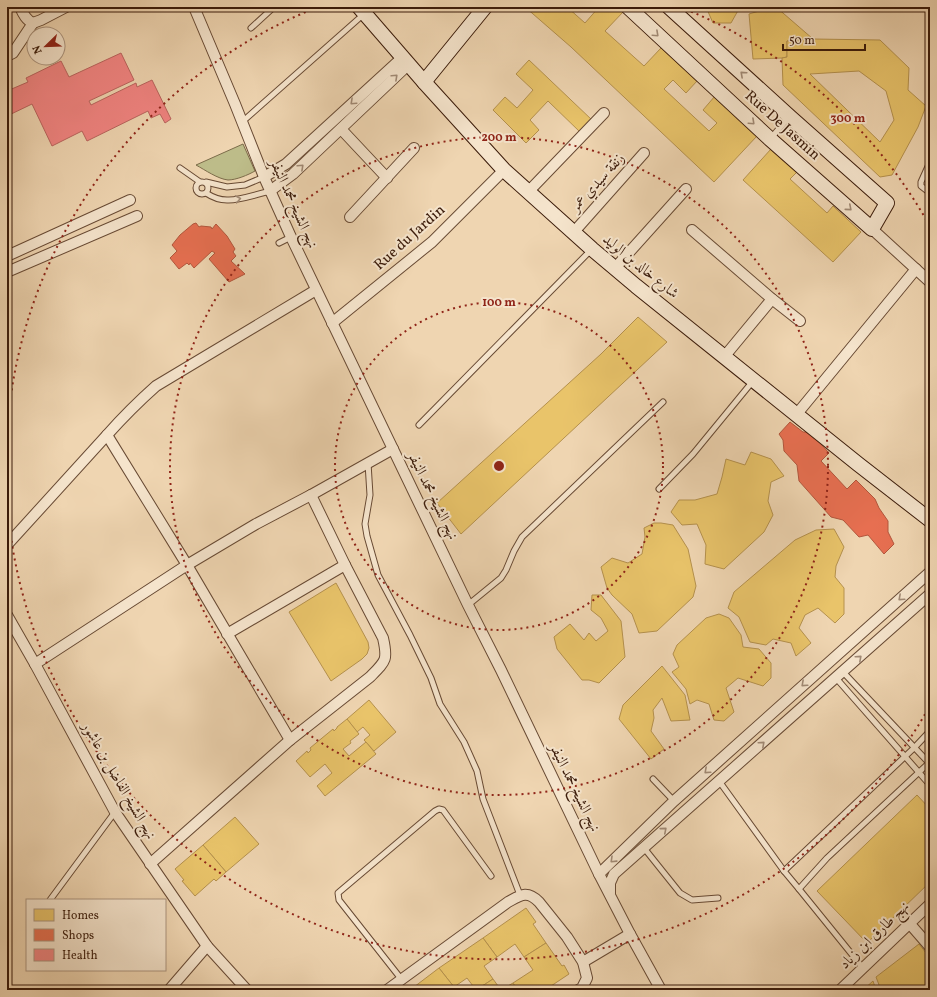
<svg xmlns="http://www.w3.org/2000/svg" width="937" height="997" viewBox="0 0 937 997" font-family="Vollkorn,Amiri,serif">
	<rect width="100%" height="100%" fill="#efd5b1"/>
	<filter id="stains"><feTurbulence type="fractalNoise" baseFrequency=".005" numOctaves="4"/><feColorMatrix values="0 0 0 0 .2 0 0 0 0 .09 0 0 0 0 .02 0 0 0 .5 -.17"/></filter>
	<radialGradient id="worn" r=".72"><stop offset=".6" stop-color="#630" stop-opacity="0"/><stop offset="1" stop-color="#630" stop-opacity=".3"/></radialGradient>
	<!-- green -->
	<path fill="#bdbc89" stroke="#7c6c4a" d="M243,144L255,171C248,175 236,180 228,180C218,179 205,170 196,165Z"/>
	<!-- homes -->
	<g fill="#e9c46a" stroke="#b5914d" fill-rule="evenodd">
		<path d="M525,7H567L585,23L599,7H619L624,11L605,31L644,66L661,48L697,81L686,93L673,80L664,89L709,131L717,123L703,110L715,96L757,136L714,182L571,47Z"/>
		<path d="M706,7H740L731,23H713Z"/>
		<path d="M756,7H776L813,39L787,41V57L782,58L753,59L749,14L759,11Z"/>
		<path d="M813,39L880,40L909,68L908,90L926,106L918,127L892,175L880,177L783,85L782,58L787,57V41ZM859,71L886,91L894,120L880,142L810,74Z"/>
		<path d="M529,60L592,120L580,132L548,101L530,120L539,130L526,143L493,110L505,97L517,108L533,90L516,74Z"/>
		<path d="M771,149L797,172L790,179L827,213L833,206L861,232L833,262L743,180Z"/>
		<path d="M638,317L667,342L461,534L437,503L601,354Z"/>
		<path d="M751,452L771,459L784,476L771,482L768,501L773,515L764,532L724,569L705,564L706,545L697,524L682,525L671,512L679,500H695L717,494L722,477L726,459L745,465Z"/>
		<path d="M654,523H661L673,525L688,549L696,586L693,597L657,631L639,633L632,614L612,595L607,588L601,567L612,558L628,563L642,554L645,537L644,528Z"/>
		<path d="M834,529L844,547L836,566L835,577L844,588V614L835,623L818,608L805,615L799,628L811,643L796,656L791,643L773,639L766,645L750,642L739,617L728,608L734,592L795,540L816,530Z"/>
		<path d="M336,583L368,642L369,648L367,654L362,659L331,681L289,612Z"/>
		<path d="M592,595H601L621,621L625,657L599,683L589,680H582L557,649L554,637L570,624L584,640L589,633L596,641L608,631L601,618L591,610Z"/>
		<path d="M719,614L729,618L741,635L743,647L759,649L771,663V678L763,686L738,678L726,688L734,712L724,721L714,720L709,704L697,700L690,704L686,689L672,672L679,667L673,654L677,645L706,618Z"/>
		<path d="M662,666L685,695L690,720L671,721L662,698L653,710L654,718L651,731L664,749L651,759L619,719L623,705Z"/>
		<path d="M369,700L396,732L374,751L364,740L370,735L363,727L357,732L347,719Z"/>
		<path d="M347,719L359,734L350,741L351,743L343,749L349,756L366,742L376,754L325,796L317,786L332,773L325,764L310,777L296,761L307,751L308,753L311,750L310,748L333,729L334,731L337,728V727Z"/>
		<path d="M917,795L930,809V882L867,943L817,891Z"/>
		<path d="M235,817L259,844L226,872L203,845Z"/>
		<path d="M203,845L226,872L216,881L214,879L195,896L182,881L184,880L175,869Z"/>
		<path d="M526,908L536,922L533,924L546,943L524,957L515,944L497,957L483,938Z"/>
		<path d="M483,938L497,957L484,966L493,979L476,990L467,978L454,987L439,968Z"/>
		<path d="M546,943L562,966L564,965L569,974L545,990H517L513,983L533,970L524,957Z"/>
		<path d="M919,944L930,958V990H881L876,977Z"/>
		<path d="M439,968L454,987L450,990H410Z"/>
		<path d="M493,979L501,990H476Z"/>
		<path d="M873,981L876,990H863Z"/>
		<path d="M513,983L517,990H501Z"/>
	</g>
	<!-- shops -->
	<g fill="#e76f51" stroke="#b3563c">
		<path d="M196,223L199,227L201,226L211,227L212,229L216,224L227,236L235,249L233,252L236,256L231,261L245,274L229,282L209,259L215,253L212,251L194,268L190,263L189,265L187,263L179,269L170,258L177,251L172,245L180,235L193,224Z"/>
		<path d="M790,422L803,432H810L829,453L821,461L847,489L856,480L875,499L879,508L888,521V532L894,544L884,554L868,535L859,537L843,520L831,517L799,481L797,465L784,451L783,440L779,434Z"/>
	</g>
	<!-- health -->
	<path fill="#f28482" stroke="#bb645e" d="M121,53L134,80L89,101L91,105L136,83L137,87L152,80L171,119L165,123L160,114L151,118L148,111L87,141L82,131L52,146L32,104L7,116V91L28,82L26,78L61,61L69,77Z"/>
	<g fill="none" stroke-linecap="round" stroke-linejoin="round">
		<!-- lane casing -->
		<g stroke="#684a34" stroke-width="7">
			<g id="lane">
				<path d="M251,28L274,7"/>
				<path d="M242,122L364,14"/>
				<path d="M771,138L789,117"/>
				<path d="M930,162L921,182V186L930,193"/>
				<path d="M180,168L200,182"/>
				<circle cx="202" cy="188" r="6"/>
				<path d="M206,182L227,187L245,185L264,177"/>
				<path d="M206,193C212,197 219,200 227,200C237,201 259,194 270,191"/>
				<path d="M279,243L291,237"/>
				<path d="M419,425L591,250"/>
				<path d="M368,463L370,495L365,524L367,536L378,575L410,635L431,678L440,704L464,742L477,771L483,799L520,895"/>
				<path d="M659,489L693,454L753,381"/>
				<path d="M468,605L501,578L506,570L514,551L522,537L663,402"/>
				<path d="M843,672L930,764"/>
				<path d="M836,678L930,785"/>
				<path d="M653,779L674,801"/>
				<path d="M719,781L784,871L799,889"/>
				<path d="M644,848L680,893L692,900L718,898"/>
				<path d="M784,871L914,748L930,731"/>
				<path d="M50,900L115,812"/>
				<path d="M863,968L799,889L827,858L930,762"/>
				<path d="M402,980L339,900L338,893L435,811L439,809L443,810L491,876"/>
			</g>
		</g>
		<!-- street casing -->
		<g stroke="#684a34" stroke-width="12">
			<g id="street">
				<path d="M20,7C23,14 26,20 33,23"/>
				<path d="M194,7L235,104L264,177L291,237L468,605L501,670L599,874L630,934L661,990"/>
				<path d="M33,23L41,20L66,7"/>
				<path d="M7,56L13,53L33,23"/>
				<path d="M341,129L387,178"/>
				<path d="M264,177L286,164L403,57"/>
				<path d="M270,191L293,174L409,64"/>
				<path d="M528,192L604,113"/>
				<path d="M350,217L414,148"/>
				<path d="M872,229L930,282"/>
				<path d="M692,230L772,299L800,321"/>
				<path d="M573,233L644,153"/>
				<path d="M7,256L130,200"/>
				<path d="M615,268L686,189"/>
				<path d="M7,272L137,216"/>
				<path d="M332,323L432,242L504,170"/>
				<path d="M724,357L772,299"/>
				<path d="M796,415L916,269"/>
				<path d="M107,435L187,565L290,740"/>
				<path d="M7,545L107,435C123,417 138,402 156,386L316,290"/>
				<path d="M7,615L35,664L115,812L207,946L247,990"/>
				<path d="M227,634L345,565"/>
				<path d="M35,664L187,565L256,524L311,495L393,449"/>
				<path d="M150,864L290,740L370,677C386,661 388,660 383,638L345,565L311,495"/>
				<path d="M599,874L674,801L930,572"/>
				<path d="M610,894V883L614,874L930,594"/>
				<path d="M910,924L930,947"/>
				<path d="M583,962L630,934"/>
				<path d="M169,990L207,946"/>
				<path d="M387,990L508,902C521,895 527,890 539,902L567,937L583,962L587,978L582,988L578,990"/>
				<path d="M840,990L930,904"/>
			</g>
		</g>
		<!-- secondary casing -->
		<g stroke="#3b1b0a" stroke-width="16">
			<g id="secondary">
				<path d="M359,7L424,82L504,170L592,249L636,286L858,464L930,520"/>
				<path d="M628,7L770,139L872,229L887,203L790,117L669,7"/>
				<path d="M424,82L485,7"/>
			</g>
		</g>
		<!-- lane -->
		<use href="#lane" stroke="#f5e4cc" stroke-width="5"/>
		<!-- street -->
		<use href="#street" stroke="#f5e4cc" stroke-width="10"/>
		<!-- secondary -->
		<use href="#secondary" stroke="#f5e4cc" stroke-width="14"/>
	</g>
	<!-- one-way arrows -->
	<defs><path id="oneway-chevron" d="M-2-3.5L2.5 0L-2 3.5" fill="none" stroke-width="1.6" stroke-linecap="round" stroke-linejoin="round"/></defs>
	<g stroke="#a18a75">
		<use href="#oneway-chevron" transform="translate(656 34) rotate(43)"/>
		<use href="#oneway-chevron" transform="translate(743 74) rotate(-138)"/>
		<use href="#oneway-chevron" transform="translate(395 77) rotate(-43)"/>
		<use href="#oneway-chevron" transform="translate(353 102) rotate(137)"/>
		<use href="#oneway-chevron" transform="translate(752 122) rotate(43)"/>
		<use href="#oneway-chevron" transform="translate(301 167) rotate(-43)"/>
		<use href="#oneway-chevron" transform="translate(238 199) rotate(-10)"/>
		<use href="#oneway-chevron" transform="translate(849 208) rotate(41)"/>
		<use href="#oneway-chevron" transform="translate(901 598) rotate(138)"/>
		<use href="#oneway-chevron" transform="translate(859 658) rotate(-42)"/>
		<use href="#oneway-chevron" transform="translate(804 684) rotate(138)"/>
		<use href="#oneway-chevron" transform="translate(762 744) rotate(-42)"/>
		<use href="#oneway-chevron" transform="translate(707 771) rotate(138)"/>
		<use href="#oneway-chevron" transform="translate(664 830) rotate(-41)"/>
		<use href="#oneway-chevron" transform="translate(613 860) rotate(136)"/>
	</g>
	<!-- distance rings -->
	<g fill="none" stroke="#8f2418" stroke-width="2" stroke-dasharray="2 4">
		<circle cx="499" cy="466" r="164"/>
		<circle cx="499" cy="466" r="329"/>
		<path d="M928 709A493 493 0 0 1 7 500M7 432A493 493 0 0 1 318 7M680 7A493 493 0 0 1 928 223"/>
	</g>
	<g text-anchor="middle" dominant-baseline="central" stroke-width="4" stroke-linejoin="round" paint-order="stroke">
		<!-- street labels -->
		<g font-size="15" fill="#3b1b0a" stroke="#f5e4cc">
			<text transform="translate(782 126) rotate(42)">Rue De Jasmin</text>
			<text transform="translate(598 183) rotate(-48)">زنقة سيدي عمر</text>
			<text transform="translate(293 204) rotate(66)">نهج الشيخ محمد النيفر</text>
			<text transform="translate(410 238) rotate(-42)">Rue du Jardin</text>
			<text transform="translate(640 267) rotate(39)">شارع خالد بن الوليد</text>
			<text transform="translate(432 496) rotate(64)">نهج الشيخ محمد النيفر</text>
			<text transform="translate(118 781) rotate(60)">نهج الشيخ الفاضل بن عاشور</text>
			<text transform="translate(574 788) rotate(64)">نهج الشيخ محمد النيفر</text>
			<text transform="translate(875 936) rotate(-44)">نهج طارق ابن زياد</text>
		</g>
	</g>
	<circle cx="499" cy="466" r="6" fill="#8f2418" stroke="#f5e4cc" stroke-width="2"/>
	<g font-size="12" text-anchor="middle" font-weight="bold" fill="#8f2418" stroke="#f5e4cc" stroke-width="4" stroke-linejoin="round" paint-order="stroke">
		<text x="848" y="122">300 m</text>
		<text x="499" y="141">200 m</text>
		<text x="499" y="306">100 m</text>
	</g>
	<!-- margin -->
	<rect width="937" height="997" fill="none" stroke="#efd5b1" stroke-width="24"/>
	<rect x="8" y="8" width="921" height="981" fill="none" stroke="#3b1b0a" stroke-width="2"/>
	<rect x="12" y="12" width="913" height="973" fill="none" stroke="#3b1b0a"/>
	<!-- legend -->
	<rect x="26" y="899" width="140" height="72" fill="#f5e4cc" stroke="#ab947e"/>
	<rect x="34" y="909" width="20" height="12" fill="#e9c46a" stroke="#ab947e"/>
	<text x="62" y="919" font-size="12" fill="#3b1b0a">Homes</text>
	<rect x="34" y="929" width="20" height="12" fill="#e76f51" stroke="#ab947e"/>
	<text x="62" y="939" font-size="12" fill="#3b1b0a">Shops</text>
	<rect x="34" y="949" width="20" height="12" fill="#f28482" stroke="#ab947e"/>
	<text x="62" y="959" font-size="12" fill="#3b1b0a">Health</text>
	<!-- north arrow -->
	<g transform="translate(46 46) rotate(247)"><circle r="19" fill="#f5e4cc" stroke="#ab947e"/>
	<path d="M0-3L7 15L0 10L-7 15Z" fill="#8f2418"/>
	<text y="-6" font-size="11" font-weight="bold" text-anchor="middle" fill="#3b1b0a">N</text>
	</g>
	<!-- scale -->
	<path d="M783 44v6h82v-6" fill="none" stroke="#3b1b0a" stroke-width="2"/>
	<text x="789" y="44" font-size="12" fill="#3b1b0a" stroke="#f5e4cc" stroke-width="3" paint-order="stroke">50 m</text>
	<rect width="100%" height="100%" filter="url(#stains)"/>
	<rect width="100%" height="100%" fill="url(#worn)"/>
</svg>
